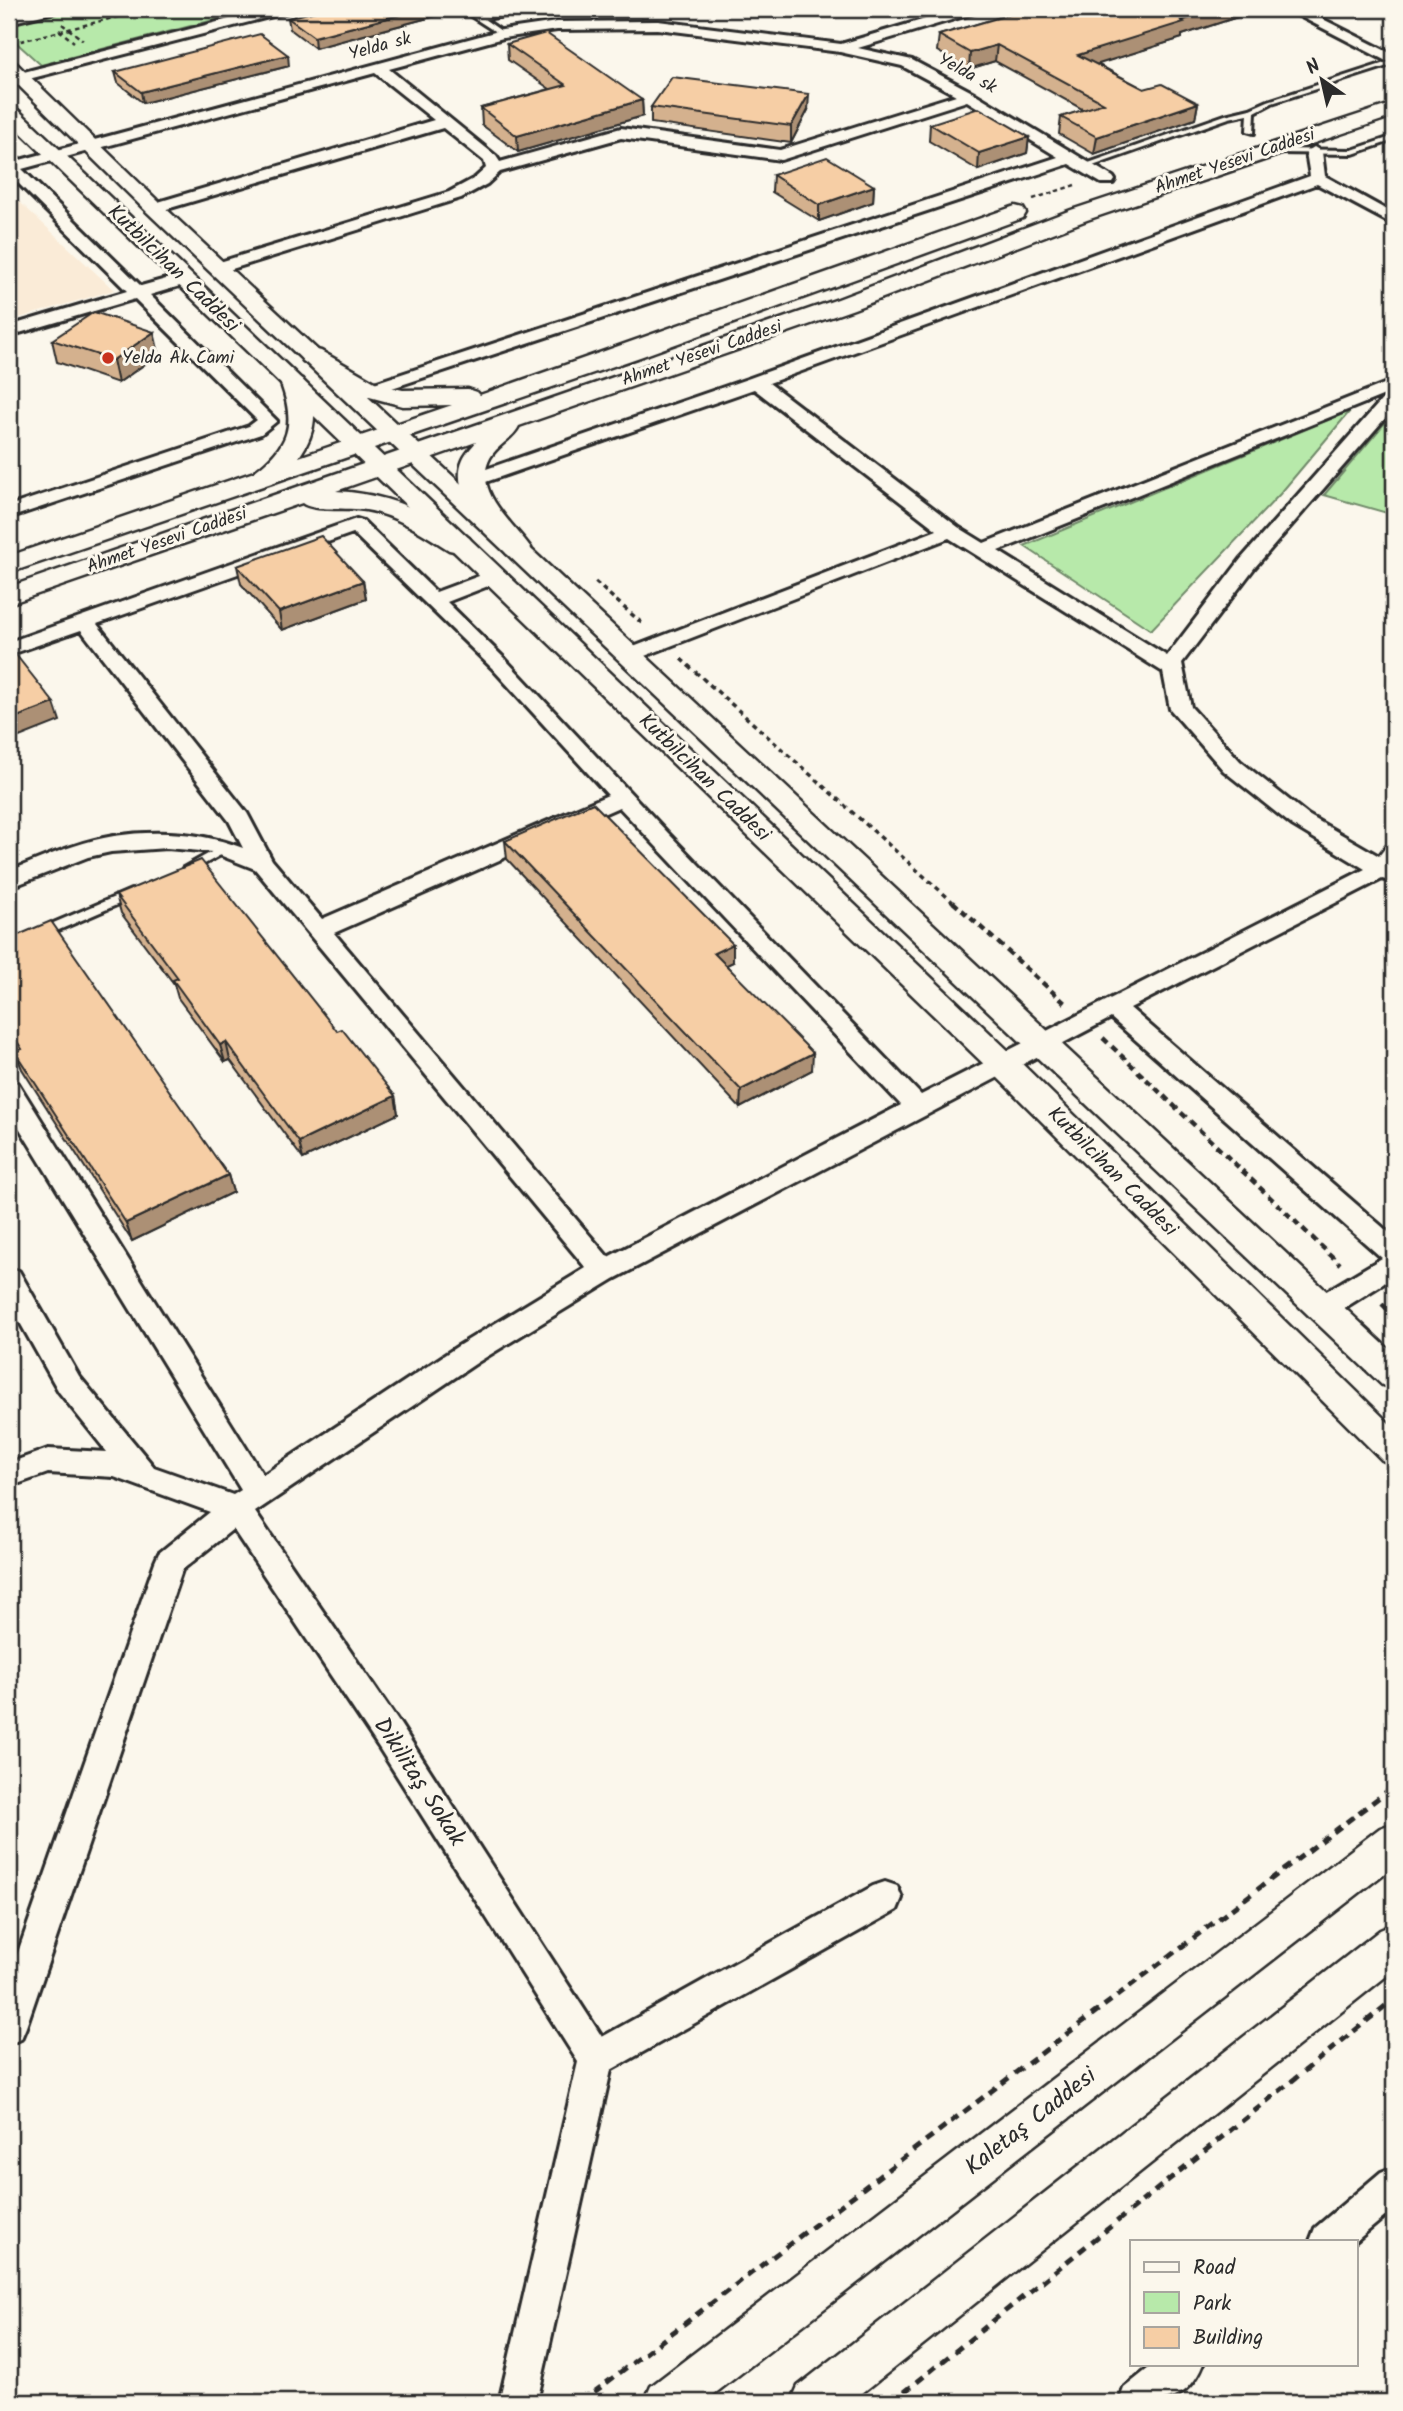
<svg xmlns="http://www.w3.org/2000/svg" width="1403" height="2411" viewBox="0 0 1403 2411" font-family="Kalam,sans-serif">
	<rect width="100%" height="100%" fill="#fbf7ec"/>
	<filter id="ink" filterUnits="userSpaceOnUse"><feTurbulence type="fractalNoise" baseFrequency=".0143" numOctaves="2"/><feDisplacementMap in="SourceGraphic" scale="14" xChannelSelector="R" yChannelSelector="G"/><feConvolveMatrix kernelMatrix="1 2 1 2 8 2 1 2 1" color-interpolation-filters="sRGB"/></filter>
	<g filter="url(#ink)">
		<!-- built -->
		<path fill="#faebd7" d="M9,192L114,290L9,321Z"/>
		<!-- green -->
		<g fill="#b7e9aa" stroke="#718a6a" stroke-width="2">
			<path d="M68,9H256L41,65L9,36V23Z"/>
			<path d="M1350,411L1280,494L1151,630L1024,546Z"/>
			<path d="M1394,412V515L1324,495Z"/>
		</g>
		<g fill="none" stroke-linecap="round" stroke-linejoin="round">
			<!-- service casing -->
			<g stroke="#2b2b2b" stroke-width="6">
				<g id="service">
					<path d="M460,9H467L478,16L537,9H554L484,19L504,33V35L502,36Z"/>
					<path d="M1394,60V64L1272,103L1255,112L1254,133L1247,131L1248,114L1229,118L1087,168L1080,166L1225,115L1250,109L1268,101Z"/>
					<path d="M1394,136V140L1353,154L1276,153L1272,151L1276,149L1352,150Z"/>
					<path d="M224,845L229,849L228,851L192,871L188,872L183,868Z"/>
					<path d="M131,890L136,894L135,897L45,936L41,937L36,933L37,930Z"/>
				</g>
			</g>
			<!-- minor casing -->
			<g stroke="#2b2b2b" stroke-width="6">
				<g id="minor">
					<path d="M34,9H57L55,12L9,23V15Z"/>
					<path d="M268,9H290L288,12L21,81L14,77L16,74Z"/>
					<path d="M959,9H980L978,12L858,48L912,60L974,93L1113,177L1115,180L1113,183H1101L1069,164L371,395L365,394L362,390L365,386L1058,157L967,101L781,160L621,138L500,172L487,184L461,198L219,273L213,272L211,268L213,264L449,192L475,178L486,168L484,161L443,128L160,211L154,213L146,208L148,205L434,120L375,73L22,169L141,286L184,274L190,275L192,279L190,283L150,295L277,421L261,434L9,518V506L249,426L257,420L135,299L9,336V326L127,291L9,174V163L502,30L557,22L658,21L841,44ZM658,29L840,52L902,66L956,95L780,150L621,128L500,162L496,156L389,69L503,38L557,30Z"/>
					<path d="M1286,9H1303L1394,55V65Z"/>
					<path d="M1314,147L1322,152L1325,176L1394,214V225L1317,184L769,383L958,527L984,543L1394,380L1392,392H1394V408L1255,567L1182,663L1191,707L1240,761L1308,815L1379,856L1386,847L1394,844V882L1382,879L1130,1008L1394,1237V1277L1333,1315L1323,1318L1313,1315L1309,1307L1313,1299L1382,1258L1111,1018L614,1279L478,1362L255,1512L400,1724L602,2037L873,1886L885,1882L897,1886L902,1898L897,1910L611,2070L537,2402H499L578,2062L378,1746L233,1529L182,1570L26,2027L21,2039L9,2044V1978L155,1562L159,1553L210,1512L114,1477L48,1473L9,1487V1463L48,1449L107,1452L59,1392L9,1303V1268L19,1271L79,1376L154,1467L233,1495L241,1490L9,1111V1081L18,1083L263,1475L458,1346L586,1268L255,869L212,852L167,848L111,852L88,857L9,888V871C30,863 52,853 74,846C126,828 192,828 243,848L229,821L81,630L9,655V642L356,519L363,521L436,592L487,573H501L504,577L501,581L447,602L506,660L668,833L921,1095L1365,869L1292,825L1224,771L1170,709L1163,672L949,538L637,659H623L620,655L623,651L937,530L754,389L480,484H466L464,480L466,476L750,378L1310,176L1306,152ZM1387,394L1241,559L1167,656L998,551ZM353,533L492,668L608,795L322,919L272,860L247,813L97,624ZM619,807L901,1105L608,1257L334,933Z"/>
					<path d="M1394,2167V2209L1356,2241H1310L1315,2228L1381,2172Z"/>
					<path d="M1154,2364H1203C1186,2406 1157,2402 1119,2402L1124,2388Z"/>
				</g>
			</g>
			<!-- tertiary casing -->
			<g stroke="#2b2b2b" stroke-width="5">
				<g id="tertiary">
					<path d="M9,61L15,62L161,204L1394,1354V1389L1382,1385L147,212L9,76Z"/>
					<path d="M9,106L15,107L1014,1056L1394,1428V1465L1382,1460L992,1072L9,121Z"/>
					<path d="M1394,1823V1866L704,2402H644L651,2386L1380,1828Z"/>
					<path d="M1394,1924V1970L851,2402H791L798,2386L1380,1930Z"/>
				</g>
			</g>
			<!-- secondary casing -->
			<g stroke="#2b2b2b" stroke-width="5">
				<g id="secondary">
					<path d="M1394,103V116L1087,220L854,309L519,426C513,439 497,445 490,458C472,491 514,524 531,548L527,554L517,556L507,554C489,530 448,493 463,460C466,453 472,447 476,442L336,491C386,493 426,512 469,538L473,544L469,550L459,552L449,550C424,534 396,515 366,510C349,507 312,512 302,503L9,604V587L838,299L1071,210Z"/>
					<path d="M1015,206L1023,208L1026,213L1023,218L640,357L9,573V556L254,472C289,446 296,425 281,384L284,379L293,377L302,379C320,405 317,432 299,457L452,405L403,406L362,395L303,361L300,356L303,351L312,349L321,351L380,385L403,390L468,389L477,392L480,395Z"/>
				</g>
			</g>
			<!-- path-far3 -->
			<g stroke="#2b2b2b" stroke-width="2.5" stroke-dasharray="4.5 3.5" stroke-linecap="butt">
				<path d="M62,24L83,40"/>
				<path d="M59,30L74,42"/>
				<path d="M13,43L149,9"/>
				<path d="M1033,199L1075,185"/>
			</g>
			<!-- path-far2 -->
			<g stroke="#2b2b2b" stroke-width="3.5" stroke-dasharray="5 4.5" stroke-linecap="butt">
				<path d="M595,582L644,625"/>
				<path d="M681,659L955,904"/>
			</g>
			<!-- path-far1 -->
			<g stroke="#2b2b2b" stroke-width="4.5" stroke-dasharray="7 5" stroke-linecap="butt">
				<path d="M953,902L1066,1004"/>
				<path d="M1103,1038L1340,1264"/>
				<path d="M1382,1304L1394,1316"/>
			</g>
			<!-- path -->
			<g stroke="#2b2b2b" stroke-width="5" stroke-dasharray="9 7" stroke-linecap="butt">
				<path d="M581,2402L1394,1786"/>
				<path d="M892,2402L1394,1999"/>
			</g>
			<!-- service -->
			<use href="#service" fill="#fbf7ec" fill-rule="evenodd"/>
			<!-- minor -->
			<use href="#minor" fill="#fbf7ec" fill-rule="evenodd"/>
			<!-- tertiary -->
			<use href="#tertiary" fill="#fbf7ec" fill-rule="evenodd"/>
			<!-- secondary -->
			<use href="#secondary" fill="#fbf7ec" fill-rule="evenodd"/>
		</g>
		<!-- wall -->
		<g fill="#d4b18e" stroke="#2b2b2b" stroke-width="2">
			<path d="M324,9H459L458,10L315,48L290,29L288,18Z"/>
			<path d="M1028,9H1254L1253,12L1182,35V38L1097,64L1144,89L1198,103L1195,119L1094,154L1059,134L1061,117L1084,110L995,61L969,69L937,51L939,35Z"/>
			<path d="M507,44L642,100L643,116L518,152L482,125L481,108L550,89L508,60Z"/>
			<path d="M289,66L143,103L118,83L115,72Z"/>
			<path d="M651,107L808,110L791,143L651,123Z"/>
			<path d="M930,124L1029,137L1027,153L978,170L929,141Z"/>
			<path d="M773,175L874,186L873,202L819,221L772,192Z"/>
			<path d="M52,340L159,354L118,383L57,362Z"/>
			<path d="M237,566L363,581L366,599L282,630L241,584Z"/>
			<path d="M505,841L733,962L726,965L812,1070L740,1108L507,859Z"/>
			<path d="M116,895L337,1031L395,1096L398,1114L303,1159L230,1060L225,1062L178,998L174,984L121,913Z"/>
			<path d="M9,939L228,1175L233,1192L132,1241L22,1069L15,1052L18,1051L9,1037Z"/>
		</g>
		<!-- shaded-wall -->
		<g fill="#ac9074" stroke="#2b2b2b" stroke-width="2">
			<path d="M423,9H459L458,10L315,48L314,37Z"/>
			<path d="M1217,9H1254L1253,12L1182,35V38L1076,71L1078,55Z"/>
			<path d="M997,45L995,61L969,69L970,53Z"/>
			<path d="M288,55L289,66L143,103L141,92Z"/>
			<path d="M809,94L808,110L791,143V126Z"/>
			<path d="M642,100L643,116L518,152L517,136Z"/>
			<path d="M1198,103L1195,119L1094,154L1097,137Z"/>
			<path d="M1029,137L1027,153L978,170L979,153Z"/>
			<path d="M874,186L873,202L819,221V205Z"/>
			<path d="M154,332L159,354L118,383L113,360Z"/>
			<path d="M363,581L366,599L282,630L279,612Z"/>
			<path d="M54,703L60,721L9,741V720Z"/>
			<path d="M733,944V962L714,971V953Z"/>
			<path d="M226,1042L230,1060L225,1062L220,1045Z"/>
			<path d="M813,1053L812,1070L740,1108L741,1090Z"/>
			<path d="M395,1096L398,1114L303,1159L299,1142Z"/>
			<path d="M228,1175L233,1192L132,1241L126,1223Z"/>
		</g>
		<!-- building -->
		<g fill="#f6cea5" stroke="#2b2b2b" stroke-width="2">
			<path d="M324,9H423L314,37L288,18Z"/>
			<path d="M1028,9H1217L1181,20L1184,22L1078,55L1144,89L1162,84L1198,103L1097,137L1061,117L1104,103L997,45L970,53L939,35Z"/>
			<path d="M546,33L642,100L517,136L481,108L566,85L507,44Z"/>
			<path d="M260,34L288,55L141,92L115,72Z"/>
			<path d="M672,77L809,94L791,126L651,107Z"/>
			<path d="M979,108L1029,137L979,153L930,124Z"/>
			<path d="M827,157L874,186L819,205L773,175Z"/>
			<path d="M94,312L154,332L113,360L52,340Z"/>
			<path d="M321,536L363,581L279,612L237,566Z"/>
			<path d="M12,650L54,703L9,720V651Z"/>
			<path d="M593,803L733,944L714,953L813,1053L741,1090L505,841Z"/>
			<path d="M201,860L337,1031L342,1029L395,1096L299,1142L226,1042L220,1045L173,980L178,978L116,895Z"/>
			<path d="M51,921L228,1175L126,1223L15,1052L22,1049L9,1029V939Z"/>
		</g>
	</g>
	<!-- markers -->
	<circle fill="#c8321e" stroke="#fbf7ec" stroke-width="2.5" cx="108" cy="358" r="7"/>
	<g text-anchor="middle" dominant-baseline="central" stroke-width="6" stroke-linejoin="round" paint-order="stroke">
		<!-- far-street labels -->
		<g font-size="18" fill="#2b2b2b" stroke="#fbf7ec">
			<text transform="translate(380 47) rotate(-15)">Yelda sk</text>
			<text transform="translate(967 74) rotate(29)">Yelda sk</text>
			<text transform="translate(1235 162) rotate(-19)">Ahmet Yesevi Caddesi</text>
			<text transform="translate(702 354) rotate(-19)">Ahmet Yesevi Caddesi</text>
			<text transform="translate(167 541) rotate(-19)">Ahmet Yesevi Caddesi</text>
		</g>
		<!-- far-poi labels -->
		<g font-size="18" fill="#2b2b2b" stroke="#fbf7ec" text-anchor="start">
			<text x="122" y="358">Yelda Ak Cami</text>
		</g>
		<!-- street labels -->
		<g font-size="21" fill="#2b2b2b" stroke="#fbf7ec">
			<text transform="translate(173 269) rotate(44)">Kutbilcihan Caddesi</text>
			<text transform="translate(704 778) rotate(44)">Kutbilcihan Caddesi</text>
			<text transform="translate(1112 1172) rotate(45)">Kutbilcihan Caddesi</text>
		</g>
		<!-- near-street labels -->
		<g font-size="24" fill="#2b2b2b" stroke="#fbf7ec">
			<text transform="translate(419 1782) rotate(57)">Dikilitaş Sokak</text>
			<text transform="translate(1031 2122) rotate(-38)">Kaletaş Caddesi</text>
		</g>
	</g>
	<!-- margin -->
	<rect width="1403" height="2411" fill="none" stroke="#fbf7ec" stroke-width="35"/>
	<rect x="18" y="18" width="1368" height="2376" fill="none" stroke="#2b2b2b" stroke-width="2.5" filter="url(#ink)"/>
	<!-- legend -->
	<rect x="1130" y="2240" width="228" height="126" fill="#fbf7ec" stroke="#a8a59f" stroke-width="2"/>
	<rect x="1144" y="2262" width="35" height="10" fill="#fbf7ec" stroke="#a8a59f" stroke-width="2"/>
	<text x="1193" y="2274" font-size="21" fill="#2b2b2b">Road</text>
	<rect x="1144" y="2292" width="35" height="21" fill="#b7e9aa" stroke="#a8a59f" stroke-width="2"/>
	<text x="1193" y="2310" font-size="21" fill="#2b2b2b">Park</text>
	<rect x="1144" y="2327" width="35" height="21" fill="#f6cea5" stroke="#a8a59f" stroke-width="2"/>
	<text x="1193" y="2344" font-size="21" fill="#2b2b2b">Building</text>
	<!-- north arrow -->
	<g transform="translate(1322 80) rotate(326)" stroke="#fbf7ec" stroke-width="5" paint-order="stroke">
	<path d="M0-5L12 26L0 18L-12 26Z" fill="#2b2b2b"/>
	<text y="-10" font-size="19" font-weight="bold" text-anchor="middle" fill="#2b2b2b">N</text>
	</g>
</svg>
